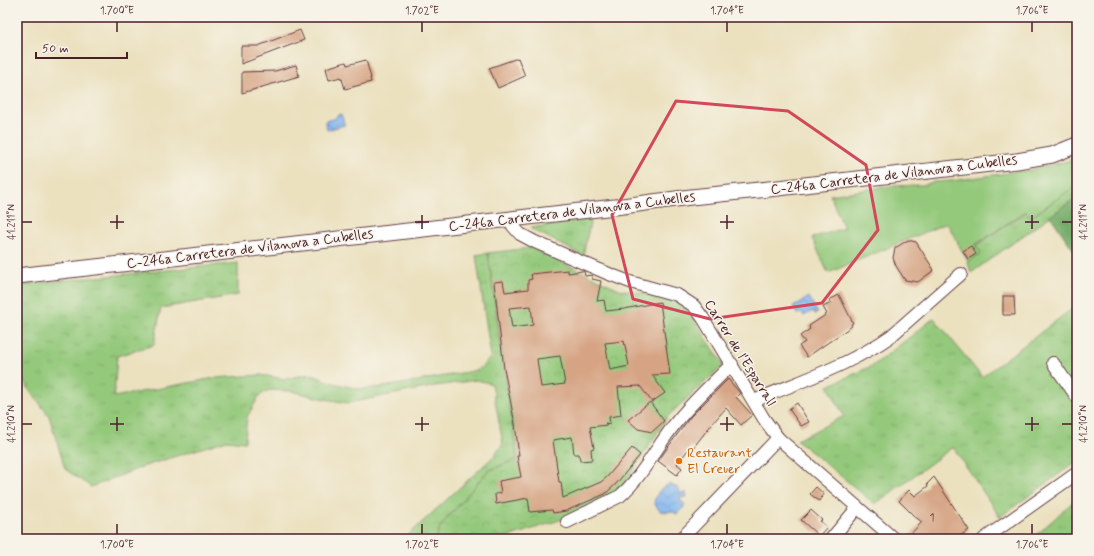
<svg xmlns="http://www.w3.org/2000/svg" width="1094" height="556" viewBox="0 0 1094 556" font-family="Mynerve,sans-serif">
	<defs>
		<pattern id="grass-tufts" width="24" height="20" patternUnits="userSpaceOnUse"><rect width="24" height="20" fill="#94c97b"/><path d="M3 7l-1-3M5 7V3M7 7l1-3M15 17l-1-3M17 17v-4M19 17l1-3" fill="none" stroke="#81ac6a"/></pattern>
		<pattern id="forest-crowns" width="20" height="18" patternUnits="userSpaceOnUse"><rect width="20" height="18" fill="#77ad6b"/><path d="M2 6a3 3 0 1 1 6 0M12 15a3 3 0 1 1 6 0" fill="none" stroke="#648c58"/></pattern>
		<pattern id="park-crowns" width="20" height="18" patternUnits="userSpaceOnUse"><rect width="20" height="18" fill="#94c97b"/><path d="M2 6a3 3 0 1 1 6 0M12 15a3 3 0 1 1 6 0" fill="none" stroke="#81ac6a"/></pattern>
		<pattern id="water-waves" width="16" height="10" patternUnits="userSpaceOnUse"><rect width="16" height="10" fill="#81b6ef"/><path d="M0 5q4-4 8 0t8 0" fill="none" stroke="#6c93c2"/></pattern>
	</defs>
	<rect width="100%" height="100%" fill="#f7f3e8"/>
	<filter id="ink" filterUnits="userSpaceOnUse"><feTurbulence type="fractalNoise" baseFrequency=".025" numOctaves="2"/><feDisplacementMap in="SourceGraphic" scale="8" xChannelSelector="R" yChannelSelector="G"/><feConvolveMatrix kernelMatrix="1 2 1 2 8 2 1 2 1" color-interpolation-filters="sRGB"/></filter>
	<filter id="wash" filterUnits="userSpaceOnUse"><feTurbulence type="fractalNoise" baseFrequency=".012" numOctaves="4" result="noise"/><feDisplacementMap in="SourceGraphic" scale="16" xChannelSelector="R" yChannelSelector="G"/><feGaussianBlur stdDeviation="0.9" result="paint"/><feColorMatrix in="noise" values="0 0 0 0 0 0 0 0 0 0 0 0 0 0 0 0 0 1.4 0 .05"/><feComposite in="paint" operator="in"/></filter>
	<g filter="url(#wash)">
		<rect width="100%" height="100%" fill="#ebe1bf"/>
		<!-- grass -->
		<g fill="url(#grass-tufts)" stroke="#6f7453">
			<path d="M1077,185V197L971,273L968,262L981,253L975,246L1027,211L1031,217Z"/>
			<path d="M591,219L584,251L585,257L530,228Z"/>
			<path d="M488,253L517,459L488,471L440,527L436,539H404L494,456L503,444L492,384L477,380L436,386L348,403L325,399L291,391L269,390L259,396L247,417L245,442L227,440L142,467L91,487L65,469L49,416L17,373V285L238,263V295L161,308L154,345L117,356L114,397L214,378L261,375L285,379L309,374L333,383L359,389L384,387L478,370L491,357L476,255Z"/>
			<path d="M1077,305V461L1000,517L953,447L875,504L797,440L844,416L828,386L874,365L934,318L982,377Z"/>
			<path d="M1077,498V539H1032Z"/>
		</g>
		<!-- forest -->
		<path fill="url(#forest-crowns)" stroke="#60664b" d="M1077,197V255L1050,216Z"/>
		<!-- park -->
		<path fill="url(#park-crowns)" stroke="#6f7453" d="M531,248L619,289L676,299L685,306L724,365L668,416L619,492L569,517L511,536L487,539H436L440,527L488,471L517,459L488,253Z"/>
		<!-- garden -->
		<path fill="#94c97b" stroke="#6f7453" d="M1077,156V185L1031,217L1026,211L975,245L981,253L968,262L947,223L828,273L812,238L844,228L830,195L891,186L923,185L933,182L951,181L1029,170L1068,161Z"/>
		<!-- water -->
		<g fill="url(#water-waves)" stroke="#666a8d">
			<path d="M341,114L345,125L327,130L325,121L336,118L337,115Z"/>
			<path d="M809,297L818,313L815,314L813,311L804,316L801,313L797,314L793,307Z"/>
			<path d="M669,484L678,488L681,494L686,492L687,497L681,498L680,501L683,502L685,505L682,510L677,514L671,511L668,512L660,511L654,503C656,493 661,488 669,484Z"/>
		</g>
		<g id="blocks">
			<!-- building -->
			<g fill="#d6a484" fill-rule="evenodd">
				<path d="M300,30L304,40L241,64V46H258Z"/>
				<path d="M518,58L525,76L498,88L489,68Z"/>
				<path d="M366,60L371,78H370L371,82L345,89L342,79L341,80V77L329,80L326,68L346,62L347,65Z"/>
				<path d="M296,65L299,76L242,93V72L275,71Z"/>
				<path d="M908,240L916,242L934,270L918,282L905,280L896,266L893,258L895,248Z"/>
				<path d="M971,246L976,254L968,259L963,251Z"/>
				<path d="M568,270V273L582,271H584L585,276L592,275V279L601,281L597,301L604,300L606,311L624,309L660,302L670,374L652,375L665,393L652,402L640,386L618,387L621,415L609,417L610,424L605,423L607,425L590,427L594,448L591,449L592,460L580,461L579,454H574L572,437L553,440L559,482H561L563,498L601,482L607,477L632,448L640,455L616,484L605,494L566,511L553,513L552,510L530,512L528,498L496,504L495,494L501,493L499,481L521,477L517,456H519L515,424L504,369L494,282L503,281L505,292L528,289V280L532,279L531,274ZM531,306L533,325L512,328L509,308ZM624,341L629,366L610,370L605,343ZM560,356L565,384L541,387L537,359Z"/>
				<path d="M839,295L853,323L851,324L852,326L807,357L799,346L805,342L800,336L810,329L809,326L827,314L823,307L831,303L829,300Z"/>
				<path d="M1003,296H1014L1015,315H1003Z"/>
				<path d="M728,379L740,393L736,397L752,415L741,425L726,408L711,425L693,448L691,446L677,464L682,468L677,475L658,461L690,417Z"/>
				<path d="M650,402L664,421L652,432L638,429L628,420Z"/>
				<path d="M797,403L809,422L801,426L789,409Z"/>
				<path d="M934,477L969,530L955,539H906L922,522L914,516L899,501L909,490L915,496L928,486L927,484Z"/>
				<path d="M816,487L824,494L819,501L810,494Z"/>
				<path d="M811,510L822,520L820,521L827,527L819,536L801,520Z"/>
			</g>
		</g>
	</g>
	<g filter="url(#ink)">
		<use href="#blocks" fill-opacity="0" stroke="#623c41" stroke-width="1"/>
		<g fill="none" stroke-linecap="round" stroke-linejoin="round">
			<!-- minor casing -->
			<g stroke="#623c41" stroke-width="14">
				<g id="minor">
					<path d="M511,219L513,226L520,234L535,242L609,274L630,282L677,295L694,306L703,318L764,419L778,438L894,539"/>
					<path d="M1053,363L1077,397"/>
					<path d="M754,401C800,381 850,365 891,336L961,274"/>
					<path d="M567,522L620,496C644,475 657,445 678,420C694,400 714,382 732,364"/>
					<path d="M681,539L778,438"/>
					<path d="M831,539L857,508"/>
					<path d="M984,539L1077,473"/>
				</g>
			</g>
			<!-- major casing -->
			<g stroke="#623c41" stroke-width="17">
				<path id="major" d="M17,276L615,207L691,197L769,189L1017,161L1052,155L1077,145"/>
			</g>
			<!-- minor -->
			<use href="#minor" stroke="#fff" stroke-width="12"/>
			<!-- major -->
			<use href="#major" stroke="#fff" stroke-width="15"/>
		</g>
	</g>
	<!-- marked area -->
	<path fill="none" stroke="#d1495b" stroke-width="3" stroke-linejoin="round" d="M676,101L788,111L866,165L878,230L822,303L710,319L633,299L612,215Z"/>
	<!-- ticks -->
	<path fill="none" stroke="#4a1f2b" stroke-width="1.5" d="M117,22V32M422,22V32M727,22V32M1032,22V32M117,215V229M422,215V229M727,215V229M1032,215V229M22,222H32M110,222H124M415,222H429M720,222H734M1025,222H1039M1062,222H1072M117,417V431M422,417V431M727,417V431M1032,417V431M22,424H32M110,424H124M415,424H429M720,424H734M1025,424H1039M1062,424H1072M117,524V534M422,524V534M727,524V534M1032,524V534"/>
	<!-- markers -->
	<circle fill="#e8710a" stroke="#f7f3e8" stroke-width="1.5" cx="679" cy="461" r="4"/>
	<g text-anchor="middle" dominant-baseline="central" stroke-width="3" stroke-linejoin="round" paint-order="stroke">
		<!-- number labels -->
		<g font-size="12" fill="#6d4041">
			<text x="932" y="518">1</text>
		</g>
		<!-- street labels -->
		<g font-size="14" fill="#4a1f2b" stroke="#f7f3e8">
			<text transform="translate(894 175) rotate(-7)">C-246a Carretera de Vilanova a Cubelles</text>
			<text transform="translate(572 212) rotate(-7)">C-246a Carretera de Vilanova a Cubelles</text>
			<text transform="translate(250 249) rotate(-7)">C-246a Carretera de Vilanova a Cubelles</text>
			<text transform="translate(740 353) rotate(58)">Carrer de l'Esparrall</text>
		</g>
		<!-- food labels -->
		<g font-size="14" fill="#c56008" stroke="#f7f3e8" text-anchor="start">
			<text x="687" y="453">Restaurant<tspan x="687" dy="16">El Creuer</tspan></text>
		</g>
	</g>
	<!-- margin -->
	<rect width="1094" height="556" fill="none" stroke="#f7f3e8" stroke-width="44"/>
	<!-- scale -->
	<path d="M36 52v6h91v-6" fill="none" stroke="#4a1f2b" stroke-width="2"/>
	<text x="42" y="52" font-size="12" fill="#4a1f2b" stroke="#f7f3e8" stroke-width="3" paint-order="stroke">50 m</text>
	<rect x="22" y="22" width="1050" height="512" fill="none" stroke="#4a1f2b" stroke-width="1.5"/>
	<g font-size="10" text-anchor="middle" fill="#4a1f2b">
		<text x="117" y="14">1.700°E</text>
		<text x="422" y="14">1.702°E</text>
		<text x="727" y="14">1.704°E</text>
		<text x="1032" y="14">1.706°E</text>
		<text transform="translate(11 222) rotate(-90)" y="4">41.211°N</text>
		<text transform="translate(1083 222) rotate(-90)" y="4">41.211°N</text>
		<text transform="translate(11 424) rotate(-90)" y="4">41.210°N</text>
		<text transform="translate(1083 424) rotate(-90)" y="4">41.210°N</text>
		<text x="117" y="548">1.700°E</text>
		<text x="422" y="548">1.702°E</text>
		<text x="727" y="548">1.704°E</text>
		<text x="1032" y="548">1.706°E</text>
	</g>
</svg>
